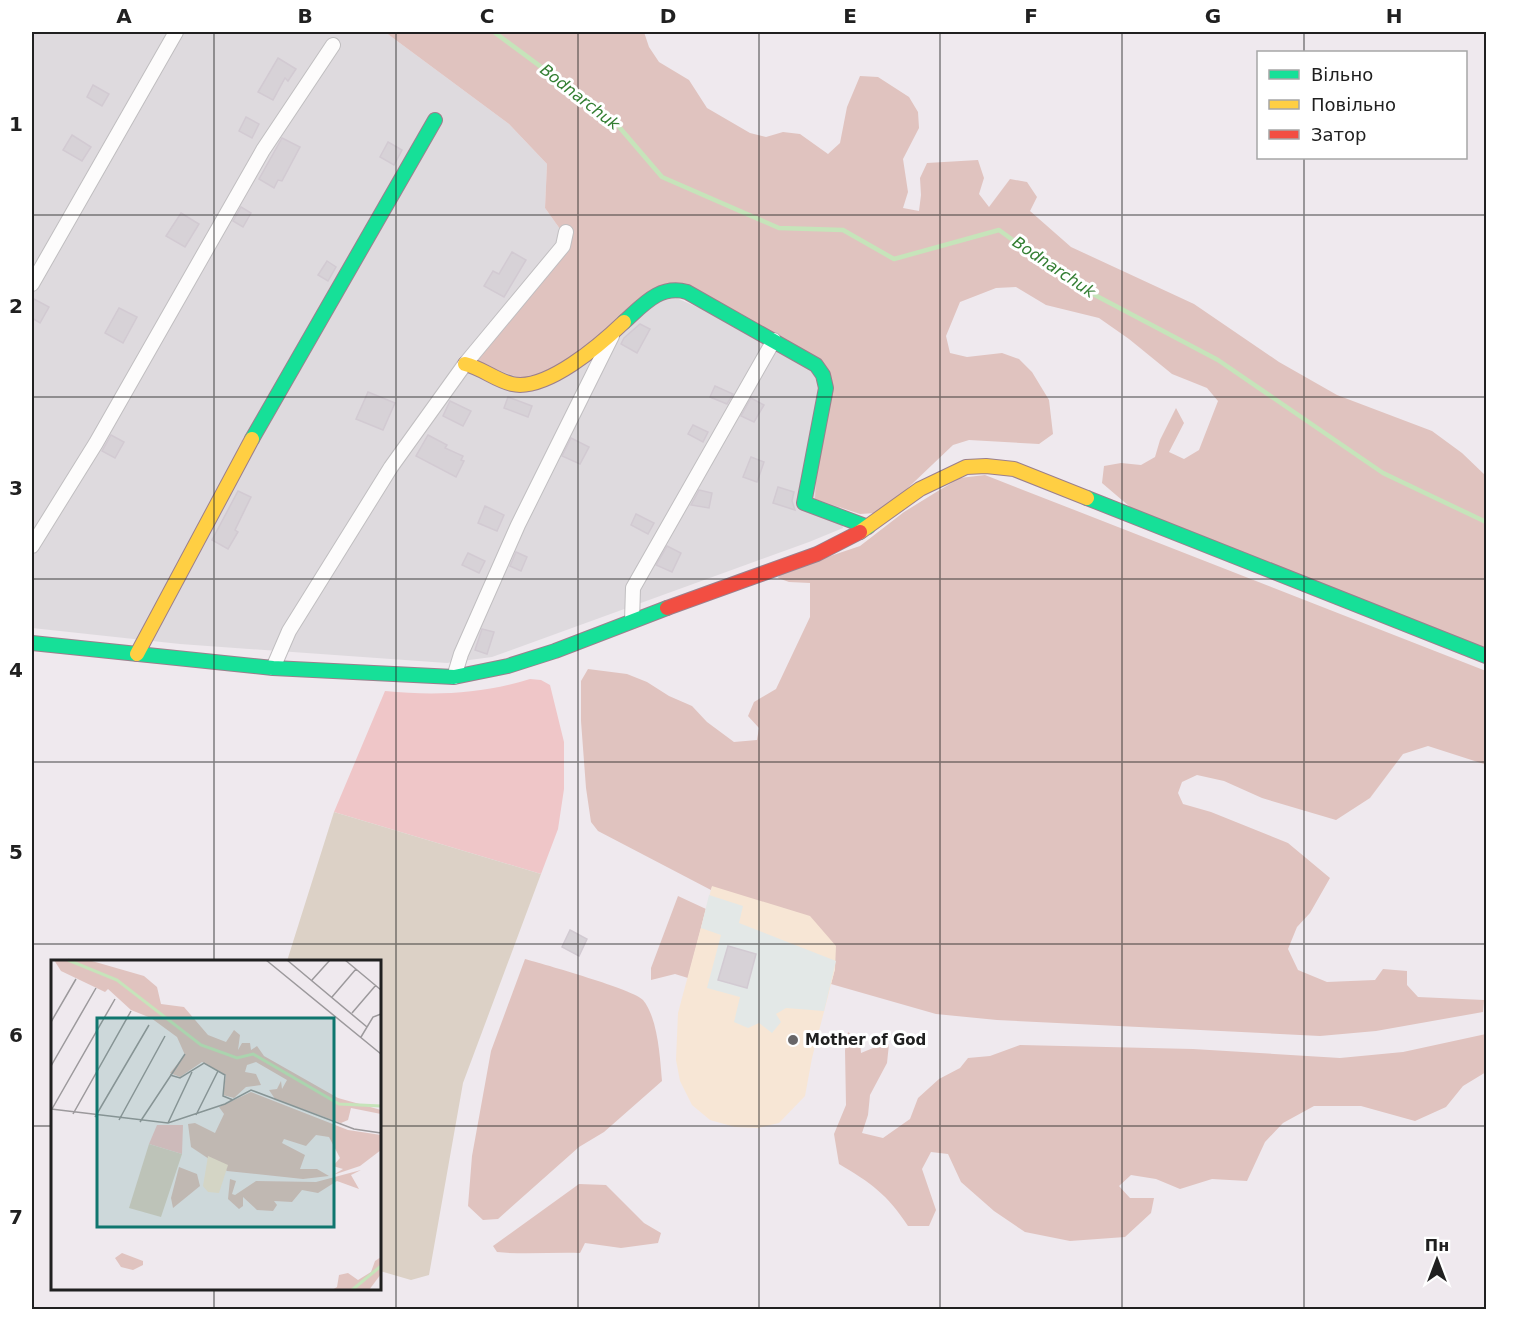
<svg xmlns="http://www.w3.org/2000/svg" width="1518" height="1341" viewBox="0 0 1518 1341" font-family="'DejaVu Sans',sans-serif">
	<rect width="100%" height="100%" fill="#efe9ee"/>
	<!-- residential -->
	<path fill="#dedade" d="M32,32H385L509,124L547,164L545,208L560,229L658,290L815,358L843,528L809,542L492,657L447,663L180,644L32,628Z"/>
	<!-- grass -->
	<path fill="#efc6c8" d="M530,679L541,680L550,685L564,742V789L558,829L541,874L334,812L385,691C435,696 482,694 530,679Z"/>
	<!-- forest -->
	<g fill="#e0c3bf">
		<path d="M385,32H644L649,47L659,62L689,80L707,108L750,133L766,137L783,132L800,134L828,154L840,143L847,107L860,76L878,77L909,97L918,112L919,128L903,159L908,192L903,208L919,211L921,195L920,178L927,163L978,160L984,178L979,194L989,207L1010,179L1027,182L1037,197L1030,211L1071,247L1194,304L1279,362L1337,395L1432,431L1462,453L1486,476V652L1143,518L1102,483L1104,466L1121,463L1141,465L1155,457L1160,440L1176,408L1184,423L1169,452L1184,459L1199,450L1218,401L1207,388L1172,374L1129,339L1099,318L1046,305L1016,287L996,288L960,302L946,336L950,353L967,357L1002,353L1019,359L1032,372L1049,400L1053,434L1039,444L969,440L953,445L891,504L876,513L860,514L815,499L823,367L682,286L550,374L528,381L464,358L561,242L560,229L545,208L547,164L509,124Z"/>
		<path d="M985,475L1486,671V767L1484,764L1428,746L1403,754L1370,798L1336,820L1262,798L1224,781L1197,775L1182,782L1178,793L1183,804L1211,812L1288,843L1330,878L1310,913L1297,927L1288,949L1298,970L1327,982L1375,980L1383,969L1407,971V985L1418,997L1484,1000L1483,1012L1376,1031L1320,1036L997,1020L936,1014L831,984L835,969L712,887L711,890L598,831L591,822L586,788L581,721V681L588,669L627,674L647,682L669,696L692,706L707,722L734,742L757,740L759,728L748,716L754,702L776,689L810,617V583L789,582L778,578L780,573L860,546L904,512L938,491L960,478Z"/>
		<path d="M678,896L706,909L688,978L675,974L651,980V968Z"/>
		<path d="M525,959C543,964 635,990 643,1000C658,1018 660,1058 662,1081L604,1132L579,1147L498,1219L483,1220L468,1206L472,1156L491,1051Z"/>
		<path d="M848,1032L860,1040L861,1053L873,1048L889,1044L887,1063L870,1095L868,1115L862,1133L883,1138L910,1119L918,1098L939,1079L960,1068L968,1058L990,1056L1020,1045L1193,1049L1340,1058L1403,1052L1486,1034V1072L1463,1086L1446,1107L1415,1121L1361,1106H1314L1283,1123L1265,1142L1247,1181L1212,1179L1180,1189L1156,1179L1131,1175L1119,1186L1130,1198H1154L1151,1213L1125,1237L1070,1241L1025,1232L994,1211L961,1182L948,1154L931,1152L922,1169L936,1210L929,1226H908C887,1194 871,1183 839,1164L834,1134L846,1105L845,1050Z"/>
		<path d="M579,1184L606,1185L644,1223L661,1233L658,1243L621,1248L585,1243L580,1253C552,1252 525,1255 497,1252L493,1246Z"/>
	</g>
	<!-- cemetery -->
	<path fill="#dcd1c6" d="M334,812L541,874L463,1083L429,1275L411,1280L380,1271V962L287,961Z"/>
	<!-- park -->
	<path fill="#f7e6d5" d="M712,886L810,916L836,946L835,969L812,1058L805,1096L779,1123L758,1128L735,1127L710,1120L692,1105L680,1081L676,1060L678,1013Z"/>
	<!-- plaza -->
	<path fill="#e3e8e7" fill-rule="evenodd" d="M709,895L743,906L739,923L836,961L824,1011L786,1008L776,1014L781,1022L772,1033L759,1023L748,1028L734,1022L740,997L707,988L721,935L701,928ZM728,946L756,954L747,988Z"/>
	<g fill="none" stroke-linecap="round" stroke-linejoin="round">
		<!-- stream -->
		<path stroke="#c6e4ba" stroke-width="4.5" d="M494,32L614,121L662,177L779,228L843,230L894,259L999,230L1074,284L1218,360L1383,473L1486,522"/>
	</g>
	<!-- building -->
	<g fill="#d7d2d7" stroke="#d2cad2" stroke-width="1.5">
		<path d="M278,58L296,69L288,81L285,78L273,100L258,92Z"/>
		<path d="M93,85L109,94L102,106L87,97Z"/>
		<path d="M246,117L259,124L252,138L239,131Z"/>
		<path d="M72,135L91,147L82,161L63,150Z"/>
		<path d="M282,138L300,147L282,181L278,180L274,188L259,179Z"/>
		<path d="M388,142L402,150L394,165L380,157Z"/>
		<path d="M241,207L251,213L243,227L233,221Z"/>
		<path d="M181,213L199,224L185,247L166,236Z"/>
		<path d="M512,252L526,260L504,297L484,286L493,271L499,274Z"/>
		<path d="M327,261L336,267L328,281L318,275Z"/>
		<path d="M32,298L49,307L40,323L32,318Z"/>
		<path d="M119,308L137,317L123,343L105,333Z"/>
		<path d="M640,324L650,329L637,353L621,344L624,338Z"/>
		<path d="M715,386L733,394L727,404L710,397Z"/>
		<path d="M368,392L395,403L383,430L356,419Z"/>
		<path d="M508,397L532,406L528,417L504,408Z"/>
		<path d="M751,398L764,405L754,422L741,416Z"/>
		<path d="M450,401L471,411L463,426L443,416Z"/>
		<path d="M693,425L708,432L703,442L688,434Z"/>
		<path d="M111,435L124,442L115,458L102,451Z"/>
		<path d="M428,435L447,445L445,448L463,456L461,460L464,461L456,477L416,456Z"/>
		<path d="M571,438L589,447L580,464L562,456Z"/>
		<path d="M751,457L764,462L757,482L743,477Z"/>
		<path d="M778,487L794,492L792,501L795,510L773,503Z"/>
		<path d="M699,490L712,493L709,508L691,505Z"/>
		<path d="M238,491L251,497L235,530L238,532L228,549L212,540Z"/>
		<path d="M485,506L504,515L497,531L478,523Z"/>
		<path d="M636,514L654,523L648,534L631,525Z"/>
		<path d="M667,546L681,553L672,572L656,565Z"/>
		<path d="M516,552L527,557L521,571L510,566Z"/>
		<path d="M468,553L485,561L479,573L462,565Z"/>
		<path d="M482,629L494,632L487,654L475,650Z"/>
		<path d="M570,930L587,939L579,956L562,947Z"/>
		<path d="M728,946L756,954L747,988L718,980Z"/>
	</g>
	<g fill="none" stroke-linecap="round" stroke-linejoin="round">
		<!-- street casing -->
		<g stroke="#c0bec0" stroke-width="16">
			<g id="street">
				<path d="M32,284L176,32"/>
				<path d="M32,546L96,443L263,150L333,45"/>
				<path d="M632,621L633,588L774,340"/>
				<path d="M273,668L289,631L391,467L465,364L563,246L566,232"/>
				<path d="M454,677L461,654L518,525L612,336"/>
			</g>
		</g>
		<!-- fast casing -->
		<g stroke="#9b7f8c" stroke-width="16">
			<g id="fast">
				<path d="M624,322C643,305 660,284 687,292L816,365L823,375L826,388L804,503L868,527"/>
				<path d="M252,439L435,120"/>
				<path d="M1087,498L1486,656"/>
				<path d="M32,643L273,668L454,677L508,666L555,651L667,608"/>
			</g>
		</g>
		<!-- slow casing -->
		<g stroke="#9b7f8c" stroke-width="16">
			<g id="slow">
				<path d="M465,364C482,368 495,380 512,384C546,392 601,344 624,322"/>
				<path d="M860,532L920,489L966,467L986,466L1014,469L1087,498"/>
				<path d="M137,654L252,439"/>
			</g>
		</g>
		<!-- jam casing -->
		<g stroke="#9b7f8c" stroke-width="16">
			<path id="jam" d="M667,608L817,554L860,532"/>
		</g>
		<!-- street -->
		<use href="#street" stroke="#fdfcfc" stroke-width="14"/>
		<!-- fast -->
		<use href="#fast" stroke="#16e098" stroke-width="14"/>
		<!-- slow -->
		<use href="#slow" stroke="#ffcf43" stroke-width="14"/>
		<!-- jam -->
		<use href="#jam" stroke="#f24e42" stroke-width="14"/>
	</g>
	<!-- grid -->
	<path fill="none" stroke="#202020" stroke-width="1.5" stroke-opacity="0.55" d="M214,32V962M396,32V1310M578,32V1310M759,32V1310M940,32V1310M1122,32V1310M1304,32V52M1304,158V1310M32,215H1486M32,397H1486M32,579H1486M32,762H1486M32,944H1486M32,1126H52M380,1126H1486M214,1288V1310"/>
	<!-- markers -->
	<circle fill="#686668" stroke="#fff" stroke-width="2" cx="793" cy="1040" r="6"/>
	<g text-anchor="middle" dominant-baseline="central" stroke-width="6" stroke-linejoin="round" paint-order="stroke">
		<!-- poi labels -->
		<g font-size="15" font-weight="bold" fill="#202020" stroke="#fff" text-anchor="start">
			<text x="805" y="1040">Mother of God</text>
		</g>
		<!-- water labels -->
		<g font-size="16" font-style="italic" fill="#337e32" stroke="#fff">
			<text transform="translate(580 97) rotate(38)">Bodnarchuk</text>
			<text transform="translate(1054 267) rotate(34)">Bodnarchuk</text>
		</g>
	</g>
	<!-- overview -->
	<g transform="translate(51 960)">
		<rect width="330" height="330" fill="#efe9ee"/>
		<path d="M106,165H132L131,194L98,184Z" fill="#efc6c8"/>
		<path d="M3,0L41,1L93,16L106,27L110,44L133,47L157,75L175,82L183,70L189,75L187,90L191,83H199L200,90L206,86L213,96L287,138L330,150V154L300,148L297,160L290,163L224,139L218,130L226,129L230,121L231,129L236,120L205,102L196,105L194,112L205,114L210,125L195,127L183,138L172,135L175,115L151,102L129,117L119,113L134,95L126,77L100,58L80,50L57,29L54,32L10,11ZM200,132L297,170L330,175V190L309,206L282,215L292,209L282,206L289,198L278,177L265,175L255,186L233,179L231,183L254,195L249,209H266L278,216L252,219L176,211L140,187L137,164L144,163L164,173L173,154L168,147ZM128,207L146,214L149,226L122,248L120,238ZM310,210L300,215L308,229L286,221L267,233L251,230L241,242L223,241L226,245L222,251L206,250L192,237V246L188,249L177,239L179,219L185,221L181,234L184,235L205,221L265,222ZM71,293L92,301V305L82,310L70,307L64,298ZM330,297V314L318,330H281L286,327L288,315L297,313L307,320L320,312L324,301Z" fill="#e0c3bf"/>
		<path d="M98,184L131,194L110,257L78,248Z" fill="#dcd1c6"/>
		<path d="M157,196L177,205L168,233L157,232L152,226Z" fill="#f7e6d5"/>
		<path fill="none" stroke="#c6e4ba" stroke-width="3" d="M17,0L66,20L150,85L186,98L202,94L288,144L330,146M301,330L330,306"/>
		<path fill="none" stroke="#9c999c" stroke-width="1.5" d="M215,0L330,94M236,0L316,67M294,0L330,30M261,20L279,0M281,37L305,9M301,53L325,25M0,62L25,19M310,77L322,57L330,54M0,106L45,28M119,115L129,118L153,103L174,115L172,136L182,140M0,149L117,163L174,144L200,130L303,169L330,173M1,149L64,39M22,154L80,51M145,155L167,111M44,157L98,65M68,160L114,76M89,162L134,94M117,163L141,112"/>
		<path fill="#0f766e" fill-opacity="0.15" stroke="#0f766e" stroke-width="3" d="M46,58H283V267H46Z"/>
		<rect width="330" height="330" fill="none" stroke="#202020" stroke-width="3"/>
	</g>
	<!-- border -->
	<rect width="1518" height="1341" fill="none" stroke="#ffffff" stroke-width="66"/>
	<!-- legend -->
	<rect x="1257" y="51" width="210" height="108" fill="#ffffff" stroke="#a6a6a6" stroke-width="1.5"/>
	<rect x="1269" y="70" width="30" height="9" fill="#16e098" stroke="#a6a6a6" stroke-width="1.5"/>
	<text x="1311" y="81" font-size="18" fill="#202020">Вільно</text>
	<rect x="1269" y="100" width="30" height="9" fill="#ffcf43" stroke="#a6a6a6" stroke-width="1.5"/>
	<text x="1311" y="111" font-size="18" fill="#202020">Повільно</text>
	<rect x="1269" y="130" width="30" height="9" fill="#f24e42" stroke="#a6a6a6" stroke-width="1.5"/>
	<text x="1311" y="141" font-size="18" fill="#202020">Затор</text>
	<!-- north arrow -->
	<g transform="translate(1437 1260)" stroke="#ffffff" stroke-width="4.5" paint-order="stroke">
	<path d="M0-4.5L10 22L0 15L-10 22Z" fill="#202020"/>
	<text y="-9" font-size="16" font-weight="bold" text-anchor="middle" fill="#202020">Пн</text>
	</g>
	<rect x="33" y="33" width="1452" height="1275" fill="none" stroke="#202020" stroke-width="2"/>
	<g font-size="20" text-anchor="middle" font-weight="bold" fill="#202020">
		<text x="124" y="23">A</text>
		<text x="305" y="23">B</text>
		<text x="487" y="23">C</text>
		<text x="668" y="23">D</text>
		<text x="850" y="23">E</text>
		<text x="1031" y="23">F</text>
		<text x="1213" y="23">G</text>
		<text x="1394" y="23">H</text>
		<text x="16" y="131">1</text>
		<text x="16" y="313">2</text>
		<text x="16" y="495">3</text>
		<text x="16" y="677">4</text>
		<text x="16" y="859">5</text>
		<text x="16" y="1042">6</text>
		<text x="16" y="1224">7</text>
	</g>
</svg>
